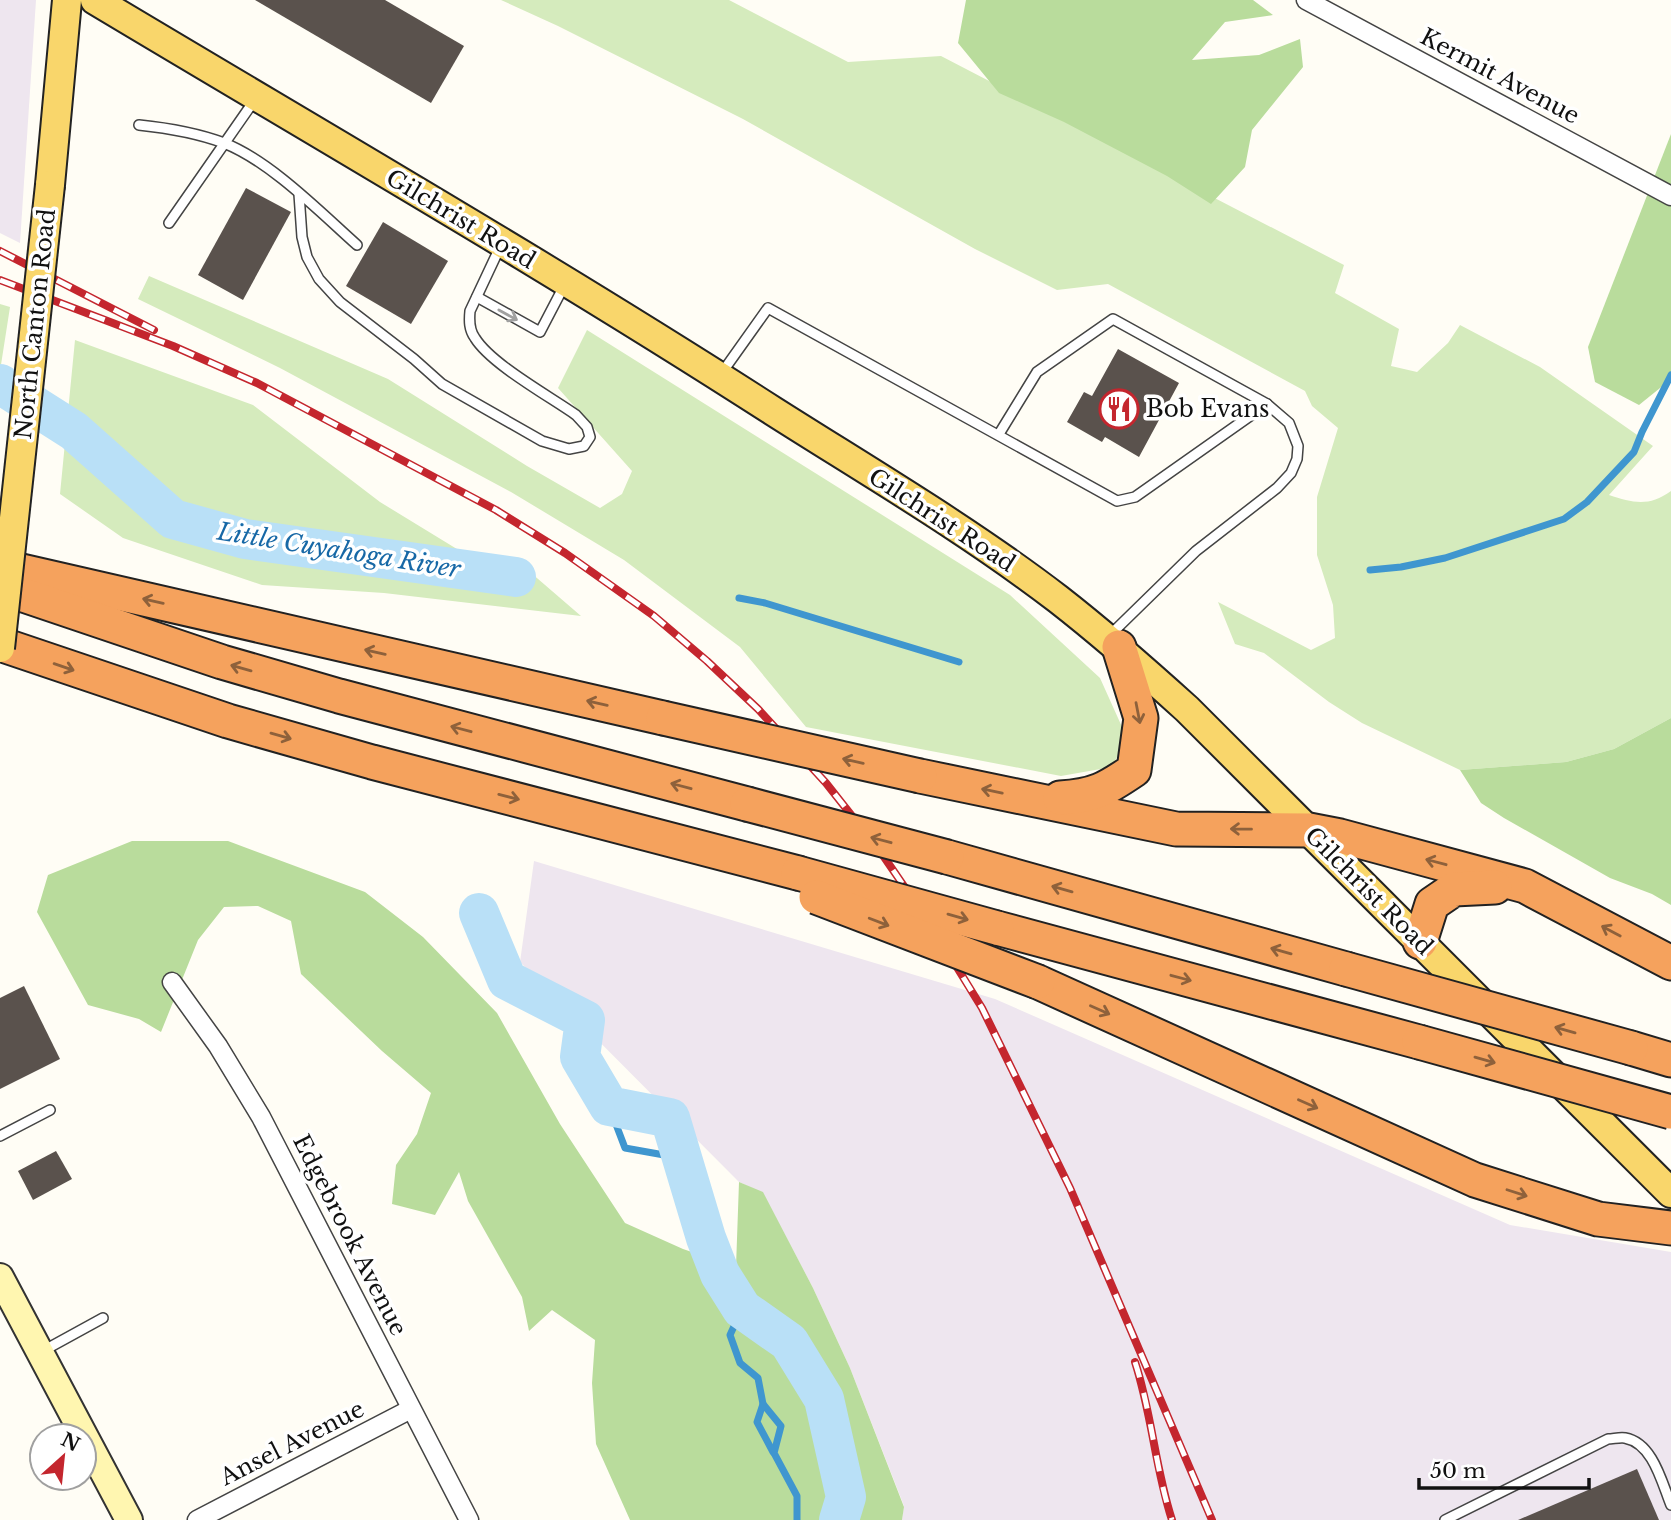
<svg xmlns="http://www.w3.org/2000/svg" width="1671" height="1520" viewBox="0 0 1671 1520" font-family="'Libre Baskerville',serif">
	<rect width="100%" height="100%" fill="#fffdf5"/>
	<!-- industrial -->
	<g fill="#eee6ef">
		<path d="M0,0H36L20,243L0,233Z"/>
		<path d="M534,861L995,999L1510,1225L1671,1252V1520H902L904,1506L850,1368L813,1288L763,1193L739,1182L520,962Z"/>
	</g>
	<!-- green -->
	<g fill="#d5ebbd">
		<path d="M501,0H729L848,62L941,56L1344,265L1335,293L1399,329L1391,366L1417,372L1448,343L1460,325L1540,367L1653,446L1609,495C1633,503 1649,507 1671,491V718L1614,749L1566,762L1460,770L1362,723L1329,702L1264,653L1235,644L1218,602L1311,650L1335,638L1333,605L1317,555V497L1338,428L1312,406L1305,391L1108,284L1057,290L975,249L743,119L558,26Z"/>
		<path d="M149,276L388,379L527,466L600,508L622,494L632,471L558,388L587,330L1010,595L1100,678L1127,738L1112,767L1061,776L806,727L740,647L624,560L511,492L280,368L138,299Z"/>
		<path d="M0,304L10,307L0,371Z"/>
		<path d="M75,340L253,405L380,502L470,557L523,566L581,616L384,593L262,585L123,538L60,494Z"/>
	</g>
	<!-- forest -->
	<g fill="#b9dc9c">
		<path d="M966,0H1253L1273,15L1225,22L1192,60L1259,55L1300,39L1303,67L1252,130L1245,167L1211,204L1167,176L1064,122L999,93L958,43Z"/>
		<path d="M1671,134V375L1665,384L1639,405L1595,382L1588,347Z"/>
		<path d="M1671,718V905L1652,894L1610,878L1504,818L1481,803L1460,770L1566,762L1614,749Z"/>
		<path d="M132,841H228L365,892L423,937L497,1013L560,1124L625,1223L683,1249L736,1267L739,1182L763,1192L813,1288L850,1368L904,1507L902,1520H630L596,1444L592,1383L595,1340L552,1310L529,1331L522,1297L468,1201L459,1172L435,1215L392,1204L396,1165L417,1134L431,1093L382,1051L301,974L291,921L258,906L224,907L198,940L161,1032L139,1019L88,1005L37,912L48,875Z"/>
	</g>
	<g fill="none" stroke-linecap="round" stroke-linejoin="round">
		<!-- stream -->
		<g stroke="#3f96cf" stroke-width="7">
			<path d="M1370,570L1401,567L1445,558L1564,519L1587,502L1634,452L1642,432L1671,375"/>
			<path d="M509,576L516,577"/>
			<path d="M739,598L765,603L959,662"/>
			<path d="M609,1106L625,1148L681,1158"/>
			<path d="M742,1309L730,1335L740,1363L758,1378L763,1404L781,1426L774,1453L797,1496V1520"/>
			<path d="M763,1404L757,1422L773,1452"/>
		</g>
		<!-- river -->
		<g stroke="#b9e0f7" stroke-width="40">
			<path d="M0,384L74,431L173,519L245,539L516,577"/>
			<path d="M479,913L507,980L585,1020L580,1057L609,1106L670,1118L706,1238L720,1274L742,1309L789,1342L824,1399L846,1497L839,1520"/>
		</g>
	</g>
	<!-- building -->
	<g fill="#5a524d">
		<path d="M255,0H385L464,46L431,103Z"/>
		<path d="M246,188L291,212L243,300L198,275Z"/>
		<path d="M383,222L448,261L411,324L346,286Z"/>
		<path d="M1118,349L1179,383L1139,457L1105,437L1102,442L1067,422L1084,392L1092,396Z"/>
		<path d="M24,986L60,1059L0,1089V998Z"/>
		<path d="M56,1151L72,1179L33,1200L18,1171Z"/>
		<path d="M1637,1469L1659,1520H1518Z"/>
	</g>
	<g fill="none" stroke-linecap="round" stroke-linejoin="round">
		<!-- lane casing -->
		<g stroke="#444" stroke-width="12">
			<g id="lane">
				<path d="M139,125C168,128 197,133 224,143C270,161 320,212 357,245"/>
				<path d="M299,194L302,237L307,257L319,279L340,302L414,359L442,384L542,441L569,449L584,446L590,437L587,427L576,415C549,396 491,364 475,338C469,330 469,321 470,311L501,245"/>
				<path d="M169,223L256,98"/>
				<path d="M477,297L540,332L564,286"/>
				<path d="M721,374L768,308L1117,501L1135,497L1267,404"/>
				<path d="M999,434L1037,372L1113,319L1267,404L1289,423L1298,446L1297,459L1291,473L1277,488L1196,551L1108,637"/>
				<path d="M0,1136L50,1110"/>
				<path d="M41,1352L103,1318"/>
				<path d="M1445,1520L1608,1439C1613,1439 1620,1437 1625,1438C1653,1443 1662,1483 1671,1505"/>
			</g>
		</g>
		<!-- street casing -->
		<g stroke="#444" stroke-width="21">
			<g id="street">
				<path d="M1306,0L1671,196"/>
				<path d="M172,982L218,1046L261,1117L469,1520"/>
				<path d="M197,1520L411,1409"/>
			</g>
		</g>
		<!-- secondary casing -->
		<g stroke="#333" stroke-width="30">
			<path id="secondary" d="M0,1277L129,1520"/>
		</g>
		<!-- primary casing -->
		<g stroke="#222" stroke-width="32">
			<g id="primary">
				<path d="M95,0C322,136 551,268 773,411C869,472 968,530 1058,599C1103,634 1145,671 1187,709L1671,1193"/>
				<path d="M50,185L67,0"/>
			</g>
		</g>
		<!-- highway casing -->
		<g stroke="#222" stroke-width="37">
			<g id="highway">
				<path d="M0,566L663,718"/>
				<path d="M0,587L222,662L339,696L747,804"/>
				<path d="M0,644L228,721L372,762L798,873"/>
				<path d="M920,776L1176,829L1309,830L1340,836L1525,886L1671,963"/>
				<path d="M1060,798C1095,796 1106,789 1134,770L1141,718L1119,647"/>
				<path d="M947,857L1346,969"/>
				<path d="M997,928L1419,1042"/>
				<path d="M1420,942L1432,904L1454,889L1495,887"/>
				<path d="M1038,982L1475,1180L1598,1219L1671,1228"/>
				<path d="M1631,1048L1671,1060"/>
			</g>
		</g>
		<!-- lane -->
		<use href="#lane" stroke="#fff" stroke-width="9"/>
		<!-- street -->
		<use href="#street" stroke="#fff" stroke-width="18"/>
		<!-- secondary -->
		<use href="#secondary" stroke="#fff6b0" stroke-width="26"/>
		<!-- primary -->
		<use href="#primary" stroke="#f9d66b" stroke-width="28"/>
		<!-- highway -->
		<use href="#highway" stroke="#f5a25d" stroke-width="33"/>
		<!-- rail casing -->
		<g stroke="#c4262e" stroke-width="8">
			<g id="rail">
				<path d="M0,251L154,330"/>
				<path d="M0,280L173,346L257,383L496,510L565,553L654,616L707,661L758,709L826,783L882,854L934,930L982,1008L1070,1188L1212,1520"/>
				<path d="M1135,1362C1152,1414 1155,1468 1172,1520"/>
			</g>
		</g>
		<!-- rail -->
		<use href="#rail" stroke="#fff" stroke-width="5" stroke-dasharray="16" stroke-linecap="butt"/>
		<!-- primary-bridge casing -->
		<g stroke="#222" stroke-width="32" stroke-linecap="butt">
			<path id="primary-bridge" d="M0,648L50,185"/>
		</g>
		<!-- highway-bridge casing -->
		<g stroke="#222" stroke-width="37" stroke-linecap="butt">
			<g id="highway-bridge">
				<path d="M663,718L920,776"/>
				<path d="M747,804L947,857"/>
				<path d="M798,873L997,928"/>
				<path d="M816,897L1038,982"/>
				<path d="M1346,969L1631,1048"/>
				<path d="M1419,1042L1671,1112"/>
			</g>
		</g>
		<!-- primary-bridge -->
		<use href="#primary-bridge" stroke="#f9d66b" stroke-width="28"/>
		<!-- highway-bridge -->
		<use href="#highway-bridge" stroke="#f5a25d" stroke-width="33"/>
	</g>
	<!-- one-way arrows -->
	<defs><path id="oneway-shaft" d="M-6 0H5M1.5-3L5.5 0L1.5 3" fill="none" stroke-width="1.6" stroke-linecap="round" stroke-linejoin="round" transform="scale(1.75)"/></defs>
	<use stroke="#a0a0a0" href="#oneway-shaft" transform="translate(508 315) rotate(29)"/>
	<g stroke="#8e613b">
		<use href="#oneway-shaft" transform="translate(153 601) rotate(-167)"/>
		<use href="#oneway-shaft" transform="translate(375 652) rotate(-167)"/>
		<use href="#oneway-shaft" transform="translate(64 667) rotate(19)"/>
		<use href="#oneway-shaft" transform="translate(241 668) rotate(-164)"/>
		<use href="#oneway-shaft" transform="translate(597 703) rotate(-167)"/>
		<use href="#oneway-shaft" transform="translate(1138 713) rotate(79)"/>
		<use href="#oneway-shaft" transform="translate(461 729) rotate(-165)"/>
		<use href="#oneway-shaft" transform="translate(281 736) rotate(16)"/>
		<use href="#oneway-shaft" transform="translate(853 761) rotate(-167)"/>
		<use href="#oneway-shaft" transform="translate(681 786) rotate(-165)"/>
		<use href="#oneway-shaft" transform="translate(992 791) rotate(-168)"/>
		<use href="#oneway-shaft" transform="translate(509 797) rotate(14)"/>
		<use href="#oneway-shaft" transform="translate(1241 829) rotate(-179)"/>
		<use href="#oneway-shaft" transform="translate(881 840) rotate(-165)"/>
		<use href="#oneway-shaft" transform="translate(1436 862) rotate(-165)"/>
		<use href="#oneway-shaft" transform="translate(1062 889) rotate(-164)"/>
		<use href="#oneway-shaft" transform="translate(958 917) rotate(16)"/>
		<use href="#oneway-shaft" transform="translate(879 922) rotate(21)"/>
		<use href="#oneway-shaft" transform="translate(1611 931) rotate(-152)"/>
		<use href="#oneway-shaft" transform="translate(1281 951) rotate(-164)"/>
		<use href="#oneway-shaft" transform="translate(1181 978) rotate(15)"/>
		<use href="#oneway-shaft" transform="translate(1100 1010) rotate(24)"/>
		<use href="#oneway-shaft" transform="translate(1565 1030) rotate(-164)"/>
		<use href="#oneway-shaft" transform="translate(1485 1060) rotate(16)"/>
		<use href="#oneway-shaft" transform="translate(1308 1104) rotate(24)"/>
		<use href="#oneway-shaft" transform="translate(1517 1193) rotate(18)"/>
	</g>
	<!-- icons -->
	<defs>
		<g id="restaurant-ring" transform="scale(2.0125)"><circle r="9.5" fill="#fff" stroke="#c4262e" stroke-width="1.5"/><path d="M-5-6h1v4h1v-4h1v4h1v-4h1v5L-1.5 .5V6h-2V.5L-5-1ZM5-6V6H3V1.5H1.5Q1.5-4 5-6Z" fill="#c4262e"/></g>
	</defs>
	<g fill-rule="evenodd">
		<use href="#restaurant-ring" x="1119" y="409"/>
	</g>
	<g text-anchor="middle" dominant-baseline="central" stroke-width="7" stroke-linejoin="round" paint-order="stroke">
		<!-- street labels -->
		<g font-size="23" fill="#111" stroke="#fff">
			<text transform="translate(1500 76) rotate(28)">Kermit Avenue</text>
			<text transform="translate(461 219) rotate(31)">Gilchrist Road</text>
			<text transform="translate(35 324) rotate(-84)">North Canton Road</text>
			<text transform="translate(942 520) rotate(33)">Gilchrist Road</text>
			<text transform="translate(1369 891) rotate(45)">Gilchrist Road</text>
			<text transform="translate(350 1235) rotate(63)">Edgebrook Avenue</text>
			<text transform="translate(292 1443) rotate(-27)">Ansel Avenue</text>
		</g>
		<!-- poi labels -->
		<g font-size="23" fill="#111" stroke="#fff" text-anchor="start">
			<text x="1146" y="409">Bob Evans</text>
		</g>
		<!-- water labels -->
		<g font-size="24" font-style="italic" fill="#1768a6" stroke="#fff">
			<text transform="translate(339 550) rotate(9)">Little Cuyahoga River</text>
		</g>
	</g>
	<!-- north arrow -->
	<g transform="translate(63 1457) rotate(27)"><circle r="33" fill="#ffffff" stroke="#a0a0a0" stroke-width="2"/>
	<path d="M0-5L12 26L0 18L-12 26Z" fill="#c4262e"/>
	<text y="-10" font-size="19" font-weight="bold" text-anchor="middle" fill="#111111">N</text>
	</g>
	<!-- scale -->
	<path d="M1419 1478v10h170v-10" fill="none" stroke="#111111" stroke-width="3.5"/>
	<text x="1430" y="1478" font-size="21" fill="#111111" stroke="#ffffff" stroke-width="5" paint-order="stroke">50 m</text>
</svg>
